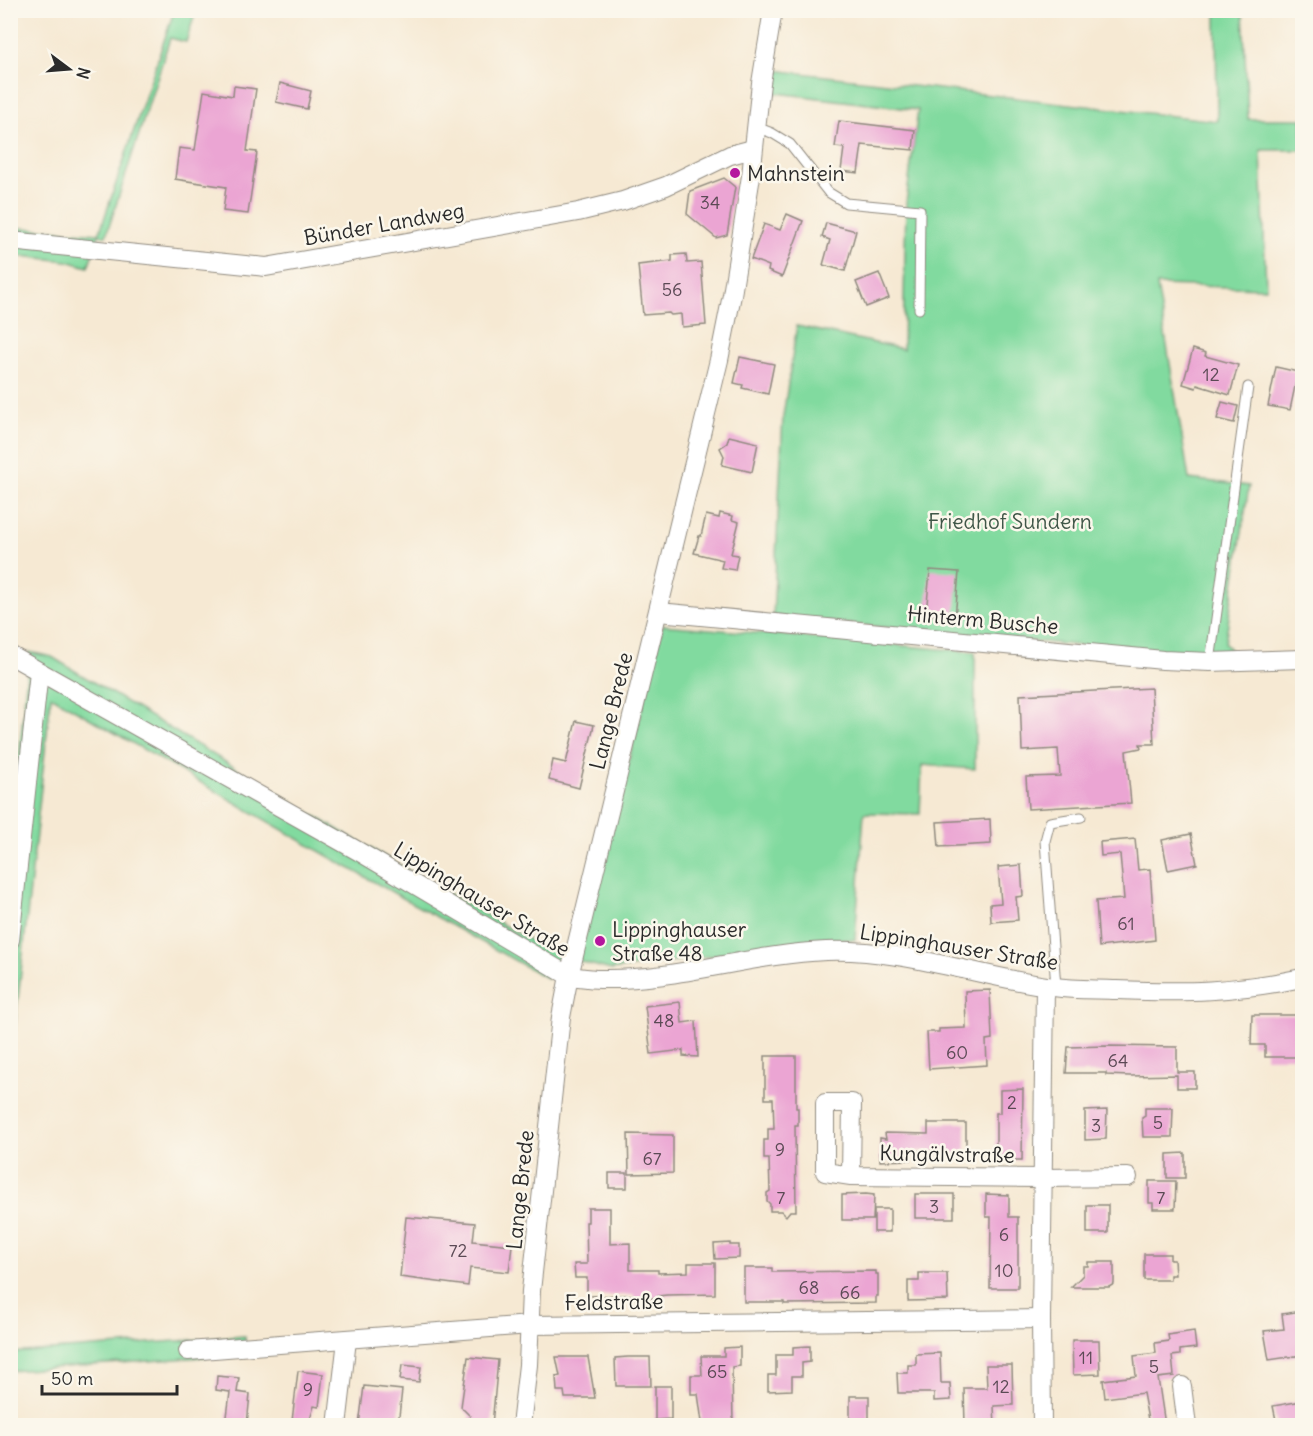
<svg xmlns="http://www.w3.org/2000/svg" width="1313" height="1436" viewBox="0 0 1313 1436" font-family="Delius,sans-serif">
	<rect width="100%" height="100%" fill="#fbf7ec"/>
	<filter id="ink" filterUnits="userSpaceOnUse"><feTurbulence type="fractalNoise" baseFrequency=".0167" numOctaves="2"/><feDisplacementMap in="SourceGraphic" scale="12" xChannelSelector="R" yChannelSelector="G"/><feConvolveMatrix kernelMatrix="1 2 1 2 8 2 1 2 1" color-interpolation-filters="sRGB"/></filter>
	<filter id="wash" filterUnits="userSpaceOnUse"><feTurbulence type="fractalNoise" baseFrequency=".008" numOctaves="4" result="noise"/><feDisplacementMap in="SourceGraphic" scale="24" xChannelSelector="R" yChannelSelector="G"/><feGaussianBlur stdDeviation="1.35" result="paint"/><feColorMatrix in="noise" values="0 0 0 0 0 0 0 0 0 0 0 0 0 0 0 0 0 1.4 0 .05"/><feComposite in="paint" operator="in"/></filter>
	<g filter="url(#wash)">
		<rect width="100%" height="100%" fill="#f6e9d3"/>
		<!-- green -->
		<g fill="#81da9f" stroke="#568265" stroke-width="1.5">
			<path d="M174,11H196L186,42L170,38L106,236L99,235L88,267L67,261L11,255L10,227L99,234Z"/>
			<path d="M1216,11H1243L1248,119H1302V150H1261L1266,288L1157,285L1189,479L1249,486L1225,643L1234,655L1194,656L773,617L783,416L797,326L903,349L906,203L918,110L769,92L774,70L1217,121Z"/>
			<path d="M663,625L975,652V769L922,765L920,814L864,813L855,940L831,939L611,970L578,961Z"/>
			<path d="M29,652L52,657L328,824L545,949L562,950L548,979L333,859L51,696L11,1063L10,849Z"/>
			<path d="M245,1336V1354L11,1371V1353Z"/>
		</g>
		<g id="blocks">
			<!-- building -->
			<g fill="#eba5d3">
				<path d="M280,83L311,91L307,109L276,102Z"/>
				<path d="M234,86L256,89L247,151L257,152L248,214L223,211L226,187L175,179L179,148L195,150L204,91L233,96Z"/>
				<path d="M839,121L915,130L913,150L862,145L858,173L841,171L844,148L835,147Z"/>
				<path d="M724,178L735,187L727,235L716,238L687,214L690,191Z"/>
				<path d="M787,214L803,221L782,277L768,271L769,266L751,259L764,224L780,230Z"/>
				<path d="M826,223L856,231L845,271L823,265L830,240L822,237Z"/>
				<path d="M686,254L687,263L701,262L706,325L682,327L681,314L671,315L669,313L643,315L638,265L672,261V255Z"/>
				<path d="M879,273L889,298L866,307L856,282Z"/>
				<path d="M1193,349L1206,353L1205,356L1238,365L1230,395L1197,385L1196,388L1183,384Z"/>
				<path d="M740,357L774,364L768,394L742,388L743,385L734,383Z"/>
				<path d="M1276,367L1298,372L1290,410L1268,406Z"/>
				<path d="M1222,402L1238,406L1234,423L1217,419Z"/>
				<path d="M729,436L758,443L752,472L722,465L724,456L720,448L727,443Z"/>
				<path d="M720,513L733,516L732,520L739,522L731,554L738,555L735,570L721,568L723,560L694,553L699,536H701L706,515L719,518Z"/>
				<path d="M930,570L959,572L955,618L926,615Z"/>
				<path d="M1151,688L1154,744H1140L1141,748L1126,751L1131,803L1028,809L1026,777L1060,776L1058,749L1022,751L1020,695Z"/>
				<path d="M576,721L594,725L579,788L549,780L553,760L566,763Z"/>
				<path d="M990,819L991,844L939,847L937,822Z"/>
				<path d="M1191,834L1197,864L1168,870L1162,840Z"/>
				<path d="M1135,839L1138,870L1150,869L1155,940L1099,947L1096,901L1124,899L1120,854L1101,856L1100,842Z"/>
				<path d="M1021,865L1023,896L1016,897L1018,920L991,922L990,904L1001,903L998,867Z"/>
				<path d="M990,990L992,1039L986,1040L987,1065L929,1069L927,1032H939V1029L966,1028L965,991Z"/>
				<path d="M680,1002L682,1023L696,1021L698,1057L683,1056V1050L651,1054L645,1006Z"/>
				<path d="M1252,1015H1299V1057H1265V1045H1251Z"/>
				<path d="M1107,1046L1177,1047V1072H1195V1088H1177V1075L1130,1076L1106,1075V1073H1066L1068,1047Z"/>
				<path d="M765,1056H796V1108H798V1125H795L796,1211H790L786,1216L781,1211H770V1204L767,1201V1193L770,1191L769,1159H764V1140H768V1129H774L773,1099H765Z"/>
				<path d="M1023,1089L1022,1160H996V1113H1000V1090Z"/>
				<path d="M1145,1108H1173L1172,1137H1143L1142,1118L1145,1116Z"/>
				<path d="M1107,1110L1106,1139L1085,1140V1111Z"/>
				<path d="M928,1123H966V1151H957V1155H938V1151H911V1160L880,1161V1138L886,1139L885,1133L928,1134Z"/>
				<path d="M628,1134L673,1135V1173L629,1174Z"/>
				<path d="M1185,1153V1178H1167V1154Z"/>
				<rect x="609" y="1173" width="18" height="15"/>
				<path d="M1149,1181H1176L1175,1209H1153V1203H1149Z"/>
				<path d="M866,1194L874,1195L873,1220H842V1195Z"/>
				<rect x="915" y="1194" width="39" height="24"/>
				<path d="M986,1194L1009,1195V1217H1018V1288H990L991,1217H986Z"/>
				<rect x="1087" y="1205" width="21" height="28"/>
				<path d="M588,1208H610V1244L630,1243V1270H658V1273L688,1272V1263H715V1294L667,1295L658,1296V1298H634V1295L587,1296V1278H575L574,1264H587L586,1222H588Z"/>
				<rect x="874" y="1209" width="16" height="23"/>
				<path d="M406,1217L475,1223L473,1241L512,1245L509,1272L470,1268L468,1286L400,1277Z"/>
				<path d="M730,1243V1245H739V1258L715,1259L714,1244Z"/>
				<path d="M1144,1254H1170V1260H1174L1175,1275H1170V1280H1144Z"/>
				<path d="M1088,1262H1114V1284L1109,1287H1071L1083,1275V1266H1088Z"/>
				<path d="M744,1268H772V1272L876,1271V1274H878V1296H876V1303L784,1304V1302H744Z"/>
				<path d="M919,1273H947L948,1300L908,1301V1281H919Z"/>
				<path d="M1302,1311V1327L1299,1328L1302,1355L1269,1360L1264,1331L1284,1329L1282,1314Z"/>
				<path d="M1194,1331L1196,1348L1180,1350V1355L1172,1356L1174,1376L1158,1378L1165,1425H1149L1143,1393L1105,1398L1103,1380L1136,1376L1134,1356L1156,1353L1155,1343L1169,1341L1168,1335Z"/>
				<path d="M1072,1340H1099L1100,1374L1073,1375Z"/>
				<path d="M810,1346V1362L802,1363V1376H792V1390L768,1391V1375H776V1355H793V1347Z"/>
				<path d="M740,1347V1366L732,1367L733,1425H706V1421L702,1422L698,1394H691V1375H702L701,1356H724V1348Z"/>
				<path d="M940,1353L941,1383H950L951,1400L934,1401V1393H898L897,1373H908V1365H916V1354Z"/>
				<path d="M468,1357L498,1360L492,1425H474L475,1421H469L470,1416L461,1407Z"/>
				<path d="M556,1357H588L595,1398H565L564,1391H557L556,1377L560,1376Z"/>
				<path d="M628,1357H650L651,1386H616L615,1358Z"/>
				<path d="M402,1365L421,1367L419,1382L400,1380Z"/>
				<path d="M986,1365H1012L1013,1405L994,1406L995,1425H965L964,1388H987Z"/>
				<path d="M298,1371L323,1374L319,1407L314,1406L309,1423L292,1421Z"/>
				<path d="M217,1376L239,1378L237,1392L250,1394L247,1425H226L230,1392L216,1390Z"/>
				<path d="M364,1386L402,1390L398,1425H359Z"/>
				<path d="M655,1386H671V1419L655,1420Z"/>
				<rect x="850" y="1396" width="19" height="29"/>
				<path d="M1302,1401V1425H1277L1273,1406Z"/>
			</g>
		</g>
	</g>
	<g filter="url(#ink)">
		<use href="#blocks" fill-opacity="0" stroke="#908a7f" stroke-width="1.5"/>
		<g fill="none" stroke-linecap="round" stroke-linejoin="round">
			<!-- lane casing -->
			<g stroke="#908a7f" stroke-width="11">
				<g id="lane">
					<path d="M756,127L772,133L790,144L828,192L846,203L920,210L919,309"/>
					<path d="M1210,662L1248,387"/>
					<path d="M1056,987L1045,841L1050,822L1081,817"/>
				</g>
			</g>
			<!-- street casing -->
			<g stroke="#908a7f" stroke-width="20">
				<g id="street">
					<path d="M10,241L266,267L578,212L623,201L666,186L730,155L753,149"/>
					<path d="M659,612L1163,660L1210,662L1302,659"/>
					<path d="M10,655L358,851L569,976C579,977 590,979 600,979C676,981 750,954 826,951C903,948 978,977 1054,987C1075,990 1096,989 1117,990C1184,993 1236,992 1302,978"/>
					<path d="M10,940L39,672"/>
					<path d="M851,1176L852,1103H825V1172L851,1176L1042,1178L1128,1177"/>
					<path d="M188,1351L530,1325L1041,1319"/>
					<path d="M1182,1386L1187,1426"/>
					<path d="M337,1426L347,1340"/>
					<path d="M521,1426L528,1365L531,1291L561,1017L569,976L719,360L732,295L751,176L761,83L773,10"/>
					<path d="M1042,1426L1041,1319L1045,986"/>
				</g>
			</g>
			<!-- lane -->
			<use href="#lane" stroke="#fff" stroke-width="9"/>
			<!-- street -->
			<use href="#street" stroke="#fff" stroke-width="18"/>
		</g>
	</g>
	<!-- markers -->
	<g fill="#b5179e" stroke="#fbf7ec" stroke-width="2">
		<circle cx="735" cy="173" r="6"/>
		<circle cx="600" cy="941" r="6"/>
	</g>
	<g text-anchor="middle" dominant-baseline="central" stroke-width="5" stroke-linejoin="round" paint-order="stroke">
		<!-- number labels -->
		<g font-size="18" fill="#5b4a55">
			<text x="710" y="202">34</text>
			<text x="672" y="289">56</text>
			<text x="1211" y="374">12</text>
			<text x="1126" y="923">61</text>
			<text x="664" y="1020">48</text>
			<text x="957" y="1052">60</text>
			<text x="1118" y="1060">64</text>
			<text x="1012" y="1102">2</text>
			<text x="1158" y="1122">5</text>
			<text x="1096" y="1125">3</text>
			<text x="780" y="1149">9</text>
			<text x="652" y="1158">67</text>
			<text x="781" y="1197">7</text>
			<text x="1161" y="1197">7</text>
			<text x="934" y="1206">3</text>
			<text x="1004" y="1234">6</text>
			<text x="458" y="1250">72</text>
			<text x="1004" y="1270">10</text>
			<text x="809" y="1287">68</text>
			<text x="850" y="1292">66</text>
			<text x="1086" y="1357">11</text>
			<text x="1154" y="1366">5</text>
			<text x="717" y="1371">65</text>
			<text x="1001" y="1386">12</text>
			<text x="308" y="1389">9</text>
		</g>
		<!-- poi labels -->
		<g font-size="21" fill="#2b2b2b" stroke="#fbf7ec" text-anchor="start">
			<text x="747" y="173">Mahnstein</text>
			<text x="612" y="929">Lippinghauser<tspan x="612" dy="24">Straße 48</tspan></text>
		</g>
		<!-- street labels -->
		<g font-size="21" fill="#2b2b2b" stroke="#fbf7ec">
			<text transform="translate(384 224) rotate(-10)">Bünder Landweg</text>
			<text transform="translate(983 620) rotate(5)">Hinterm Busche</text>
			<text transform="translate(611 711) rotate(-76)">Lange Brede</text>
			<text transform="translate(482 899) rotate(31)">Lippinghauser Straße</text>
			<text transform="translate(959 947) rotate(9)">Lippinghauser Straße</text>
			<text transform="translate(947 1154) rotate(1)">Kungälvstraße</text>
			<text transform="translate(520 1190) rotate(-84)">Lange Brede</text>
			<text transform="translate(614 1302) rotate(-1)">Feldstraße</text>
		</g>
		<!-- park labels -->
		<g font-size="21" fill="#405748" stroke="#fbf7ec">
			<text x="1010" y="521">Friedhof Sundern</text>
		</g>
	</g>
	<!-- margin -->
	<rect width="1313" height="1436" fill="none" stroke="#fbf7ec" stroke-width="36"/>
	<!-- north arrow -->
	<g transform="translate(69 69) rotate(106)" stroke="#fbf7ec" stroke-width="4.5" paint-order="stroke">
	<path d="M0-4.5L10 22L0 15L-10 22Z" fill="#2b2b2b"/>
	<text y="-9" font-size="16" font-weight="bold" text-anchor="middle" fill="#2b2b2b">N</text>
	</g>
	<!-- scale -->
	<path d="M42 1385v9h135v-9" fill="none" stroke="#2b2b2b" stroke-width="3"/>
	<text x="51" y="1385" font-size="18" fill="#2b2b2b" stroke="#fbf7ec" stroke-width="4.5" paint-order="stroke">50 m</text>
</svg>
